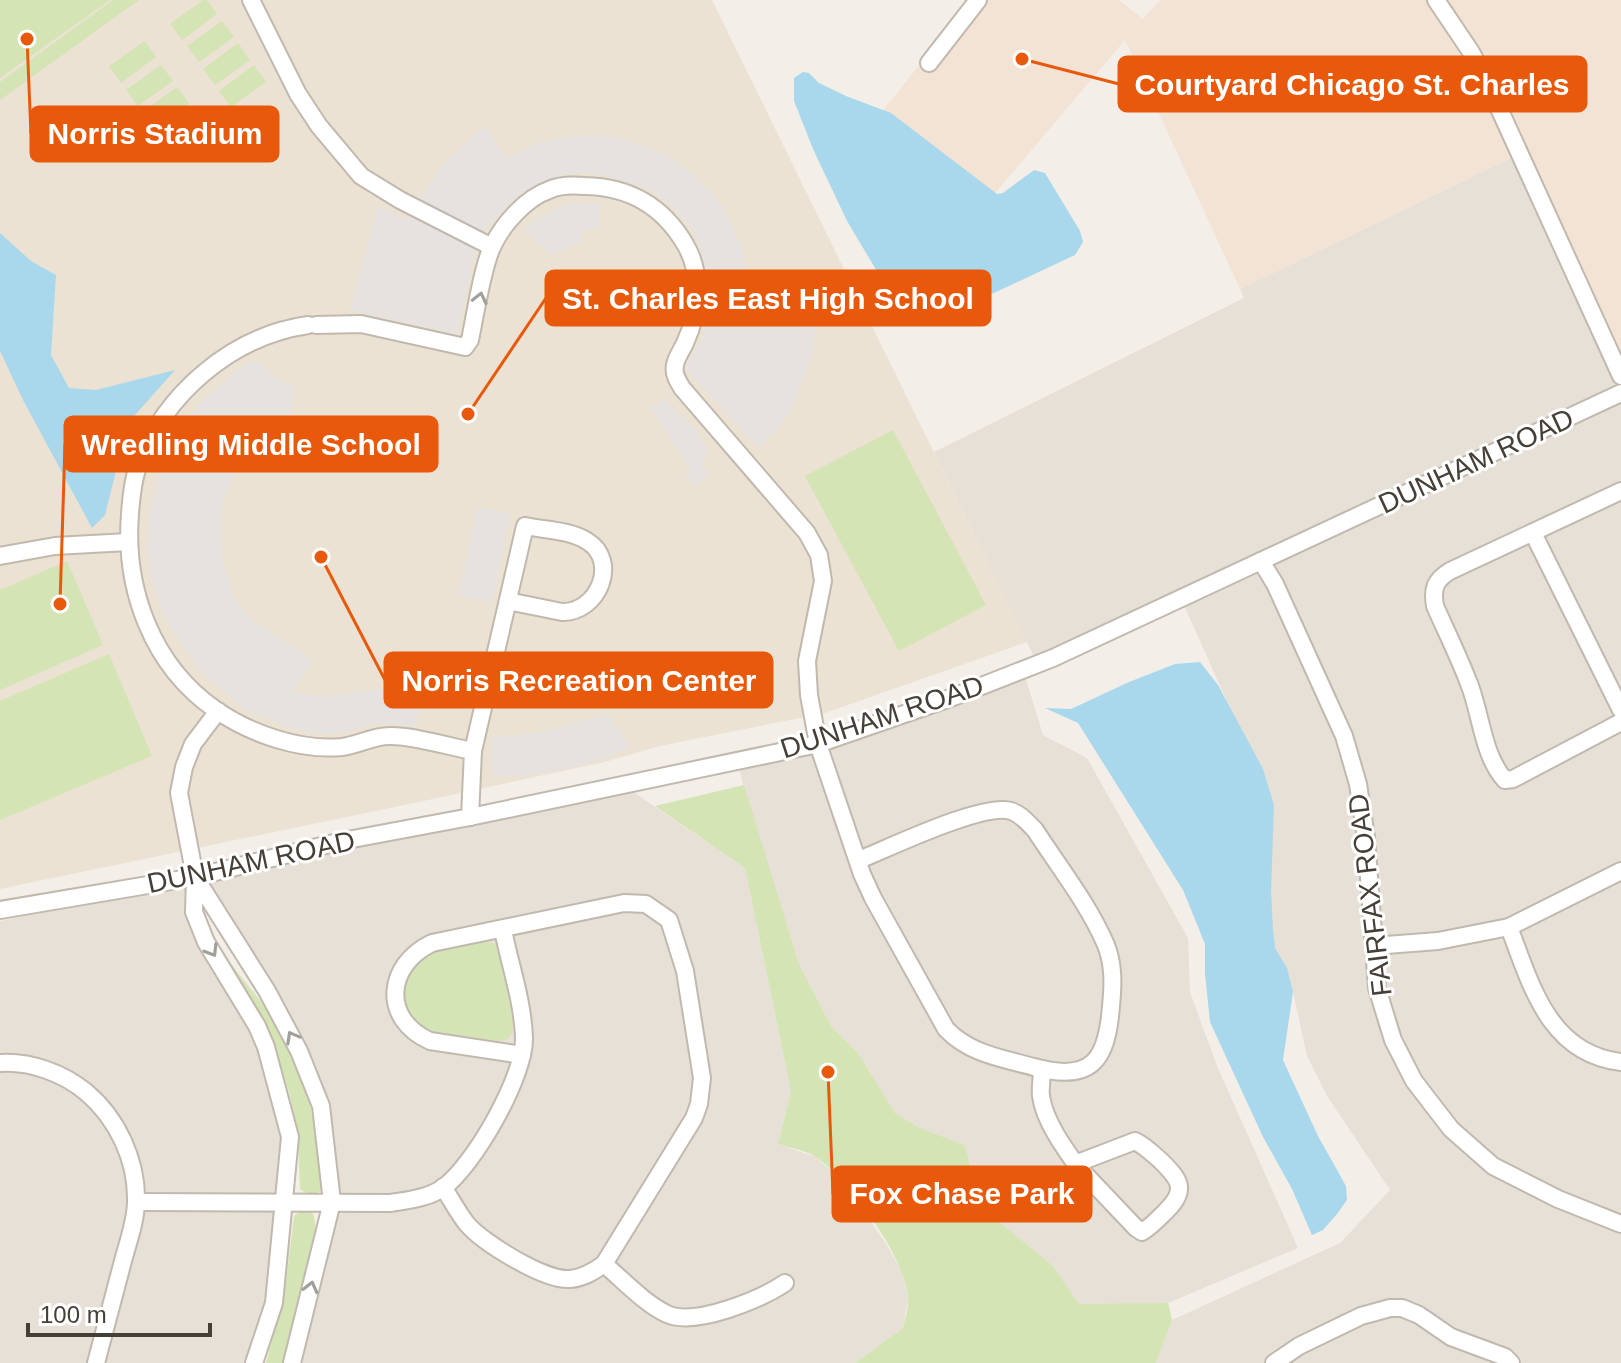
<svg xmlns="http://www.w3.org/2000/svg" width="1621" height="1363" viewBox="0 0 1621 1363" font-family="Helvetica,sans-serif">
	<rect width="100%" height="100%" fill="#f3efe8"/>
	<!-- residential -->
	<g fill="#e7e0d7">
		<path d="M1515,156L1620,387L1034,657L934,452L1244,298L1240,289Z"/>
		<path d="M1621,398V1363H1156L1172,1320L1340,1243L1390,1190L1327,1096L1307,1056L1293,992L1256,942L1230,708L1182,601Z"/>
		<path d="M1025,676L1043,735L1087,758L1188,938L1190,992L1217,1066L1298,1248L1168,1303L1079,1305L1052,1265L992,1216L978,1196L965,1145L920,1128L895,1113L858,1053L831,1026L799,964L743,786L739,767Z"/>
		<path d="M629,789L745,868L791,1091L778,1144L816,1157L843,1182L887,1245L903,1274L908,1299L903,1328L855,1363H297L316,1299L331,1129L202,880Z"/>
		<path d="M185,882L195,931L235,997L264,1056L284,1135L268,1305L250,1363H0V921Z"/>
	</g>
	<!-- commercial -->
	<g fill="#f3e3d5">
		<path d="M971,0H1119L1143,19L1160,0H1430L1474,66L1515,156L1240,289L1125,40L985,205L878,117Z"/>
		<path d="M1444,0H1621V363Z"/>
	</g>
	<!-- education -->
	<path fill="#ebe2d3" d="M0,0H712L1027,642L825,713L660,746L605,762L419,802L0,889Z"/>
	<!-- green -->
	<g fill="#d4e4b4">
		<path d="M0,0H110L0,78Z"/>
		<path d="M113,0H139L0,100V82Z"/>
		<path d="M203,0H207L217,14L182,40L170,24Z"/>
		<path d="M222,21L234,37L199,62L187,46Z"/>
		<path d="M145,41L156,57L121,83L109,66Z"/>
		<path d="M238,43L250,60L215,85L203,69Z"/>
		<path d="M161,65L173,81L138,106L126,90Z"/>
		<path d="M254,65L266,82L231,107L219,91Z"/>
		<path d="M177,87L189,103L154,128L142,112Z"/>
		<path d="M893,430L986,605L899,651L805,476Z"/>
		<path d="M67,561L103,645L0,690V590Z"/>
		<path d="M109,654L152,756L0,820V701Z"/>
		<path d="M744,785L799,964L831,1026L858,1053L895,1113L920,1128L965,1145L978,1196L992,1216L1052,1265L1079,1304L1168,1303L1172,1320L1156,1363H855L903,1328C905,1319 909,1307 908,1298C905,1256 851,1184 819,1159C808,1151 791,1148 778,1144L791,1091L745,868L655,806Z"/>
		<path d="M202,903C208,924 215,942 228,959C246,985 268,1007 283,1034C310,1083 317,1134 323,1189C316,1196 306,1195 300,1189L298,1134L289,1092L279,1061L273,1044L214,944L199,904Z"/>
		<path d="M487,941L495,944L499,950L514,1027L509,1038C498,1044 485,1040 473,1038C457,1036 437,1037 424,1028C400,1012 397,975 421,958C439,946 466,943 487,941Z"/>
		<path d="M301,1210L312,1212C326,1234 291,1335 283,1363H266L285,1290L294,1216Z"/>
	</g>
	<!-- parking -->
	<g fill="#e5e2e0">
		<path d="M485,126L506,159L535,144L565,137L590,136L614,137L660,152L682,166L704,186L723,208L742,248L748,280L819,278L816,335L808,367L795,399L783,421L759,448L685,368L701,340L708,317L709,292L700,246L693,230L670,204L655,193L633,183L603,175L578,173L563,175L525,192L508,205L483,232L474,256L457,334L350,310L378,207L407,220L443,165Z"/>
		<path d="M587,203L602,204L597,229L582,230L581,241L552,255L524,230L540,217L571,204Z"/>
		<path d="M256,360L278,380L295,387L288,423L261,442L235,472L226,492L221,512V556L232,592L239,606L255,623L313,660L291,692L325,697L393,687L420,692L416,726L380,723L336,734H321L292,729L245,709L203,673L174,633L162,609L153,583L148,549L150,510L164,458L189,416L206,398L238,370Z"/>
		<path d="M664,399L694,427L708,450L702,465L709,475L693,486L685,474L691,470L651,408Z"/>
		<path d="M478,507L510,514L492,602L458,595Z"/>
		<path d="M608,714L630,747L606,758L561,770L523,776H493L492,737L540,733Z"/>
	</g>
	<!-- water -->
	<g fill="#a9d8ec">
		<path d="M803,72L809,73L819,83L846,96L891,113L997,194L1003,193L1034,170L1045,173L1080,231L1083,242L1075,255L928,324L909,325L847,221L813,149L794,101V78Z"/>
		<path d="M0,233L31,261L56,275L51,355L69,388L96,390L175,370L128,423L105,515L92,528L23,400L0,351Z"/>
		<path d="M1200,662L1218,685L1263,769L1274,805L1271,891L1273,929L1275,948L1287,968L1293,992L1283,1060L1318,1136L1346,1186L1347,1200L1337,1214L1323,1230L1312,1235L1292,1189L1263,1137L1210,1022L1205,974V944L1183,890L1078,723L1045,708L1071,709L1129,682L1175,664Z"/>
	</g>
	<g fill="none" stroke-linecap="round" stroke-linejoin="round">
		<!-- minor casing -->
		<g stroke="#c1b8ae" stroke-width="20">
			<g id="minor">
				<path d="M251,0L298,94L319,126L361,176L400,200L492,247"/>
				<path d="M1436,0L1471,52L1487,82L1621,376"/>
				<path d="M929,63L978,0"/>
				<path d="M308,325C232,336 164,394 138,466C133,480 131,499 130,514C124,589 152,666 216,710C251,734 300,751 342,747C358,745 373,736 389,736C411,735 450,747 473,751"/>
				<path d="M316,325L361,324L465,347L470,340C475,316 483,264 493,245C503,224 526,198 549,190C559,185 573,185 585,186C629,187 662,205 685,244C703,274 699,313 685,343C682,350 676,358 675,365C673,374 678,381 682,388L807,533L819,555L823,581L807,661L809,695L818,744L862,874L873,898L946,1029C970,1054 1001,1058 1034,1067C1092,1083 1107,1060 1111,1006C1113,986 1114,965 1106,945C1089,905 1059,867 1035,830C1028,823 1021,814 1011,811C984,802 889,848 859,860"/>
				<path d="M1621,491L1450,571C1435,580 1432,589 1435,606C1446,631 1458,655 1468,681C1481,711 1482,755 1505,780L1513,779L1621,722"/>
				<path d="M1533,533L1621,710"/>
				<path d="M0,556L55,546L128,542"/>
				<path d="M1261,561L1275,584L1344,736L1358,784L1366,837L1377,988L1393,1040L1414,1081L1451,1129L1493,1166L1558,1199L1621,1224"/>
				<path d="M218,711L193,744L184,767L179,793L195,877L194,912L206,942L257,1026L266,1047L290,1137L274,1303L254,1363"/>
				<path d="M470,817L473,751L525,526C544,530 570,530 587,541C620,561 598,613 562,612L508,601"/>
				<path d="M195,877L267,991L299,1051L321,1106L332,1202L292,1363"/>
				<path d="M0,910L195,877L342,841L470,817L818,744L956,696L1053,658L1621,393"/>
				<path d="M1509,927C1531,985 1549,1054 1621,1062"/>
				<path d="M1373,946L1438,941L1509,927L1621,871"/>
				<path d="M0,1063C30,1061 63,1073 86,1092C117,1118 137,1160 136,1201C136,1221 128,1242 123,1261C114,1295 105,1329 96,1363"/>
				<path d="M1042,1069C1042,1078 1040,1088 1041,1096C1044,1120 1064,1148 1078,1167L1136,1228L1142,1232C1152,1226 1159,1218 1167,1210C1188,1189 1179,1179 1161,1161C1152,1153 1145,1146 1135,1141L1075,1164"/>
				<path d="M443,1187C451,1199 458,1213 467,1224C483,1243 545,1281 570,1279C583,1278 593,1272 604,1264L694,1118L699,1104L702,1078L685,971L669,920L646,904L624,903L432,943C386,965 381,1019 430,1041L522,1055"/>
				<path d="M136,1202L391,1203C409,1200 429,1198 444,1187C474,1165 525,1076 524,1038C523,1002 510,965 503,930"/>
				<path d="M604,1264C623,1280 644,1303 667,1314C695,1327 761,1299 785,1283"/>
				<path d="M1274,1363L1299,1346L1361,1316L1390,1308H1402L1419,1315L1451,1337L1505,1357L1511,1363"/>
			</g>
		</g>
		<!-- minor -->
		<use href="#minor" stroke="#fff" stroke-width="16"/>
	</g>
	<!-- one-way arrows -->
	<defs><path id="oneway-chevron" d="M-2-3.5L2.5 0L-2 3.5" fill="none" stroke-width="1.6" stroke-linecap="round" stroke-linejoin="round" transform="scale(2)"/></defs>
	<g stroke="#a29f9b">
		<use href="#oneway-chevron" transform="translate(480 298) rotate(-77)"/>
		<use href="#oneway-chevron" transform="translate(212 951) rotate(59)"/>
		<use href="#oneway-chevron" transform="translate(292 1037) rotate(-119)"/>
		<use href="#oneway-chevron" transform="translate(311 1287) rotate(-76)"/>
	</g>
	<g text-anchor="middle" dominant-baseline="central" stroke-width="6" stroke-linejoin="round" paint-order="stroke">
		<!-- street labels -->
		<g font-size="28" fill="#463f37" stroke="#fff">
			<text transform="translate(1476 461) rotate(-25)">DUNHAM ROAD</text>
			<text transform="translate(882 717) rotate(-18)">DUNHAM ROAD</text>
			<text transform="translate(251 862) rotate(-12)">DUNHAM ROAD</text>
			<text transform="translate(1370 895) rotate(-97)">FAIRFAX ROAD</text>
		</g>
	</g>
	<!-- callouts -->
	<path fill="none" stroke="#e8590c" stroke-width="3" d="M1022 59L1119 84M27 39L31 134M468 414L546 298M60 604L65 444M321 557L385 680M828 1072L833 1194"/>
	<g fill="#e8590c" stroke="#fff" stroke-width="3">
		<circle cx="1022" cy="59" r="8"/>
		<circle cx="27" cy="39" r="8"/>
		<circle cx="468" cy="414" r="8"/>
		<circle cx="60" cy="604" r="8"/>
		<circle cx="321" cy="557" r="8"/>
		<circle cx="828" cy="1072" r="8"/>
	</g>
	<g fill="#e8590c" stroke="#e8590c" stroke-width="3">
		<rect x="1119" y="57" width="467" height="54" rx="8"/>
		<rect x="31" y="107" width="247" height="54" rx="8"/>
		<rect x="546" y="271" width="444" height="54" rx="8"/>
		<rect x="65" y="417" width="372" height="54" rx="8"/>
		<rect x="385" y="653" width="387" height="54" rx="8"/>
		<rect x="833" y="1167" width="258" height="54" rx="8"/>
	</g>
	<g font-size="30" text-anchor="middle" font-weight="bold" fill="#fff">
		<text x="1352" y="95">Courtyard Chicago St. Charles</text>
		<text x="155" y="144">Norris Stadium</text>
		<text x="768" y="309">St. Charles East High School</text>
		<text x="251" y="455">Wredling Middle School</text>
		<text x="579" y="691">Norris Recreation Center</text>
		<text x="962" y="1204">Fox Chase Park</text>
	</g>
	<!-- scale -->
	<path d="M28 1323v12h182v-12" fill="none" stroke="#463f37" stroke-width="4"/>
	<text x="40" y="1323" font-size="24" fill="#463f37" stroke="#ffffff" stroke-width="6" paint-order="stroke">100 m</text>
</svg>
